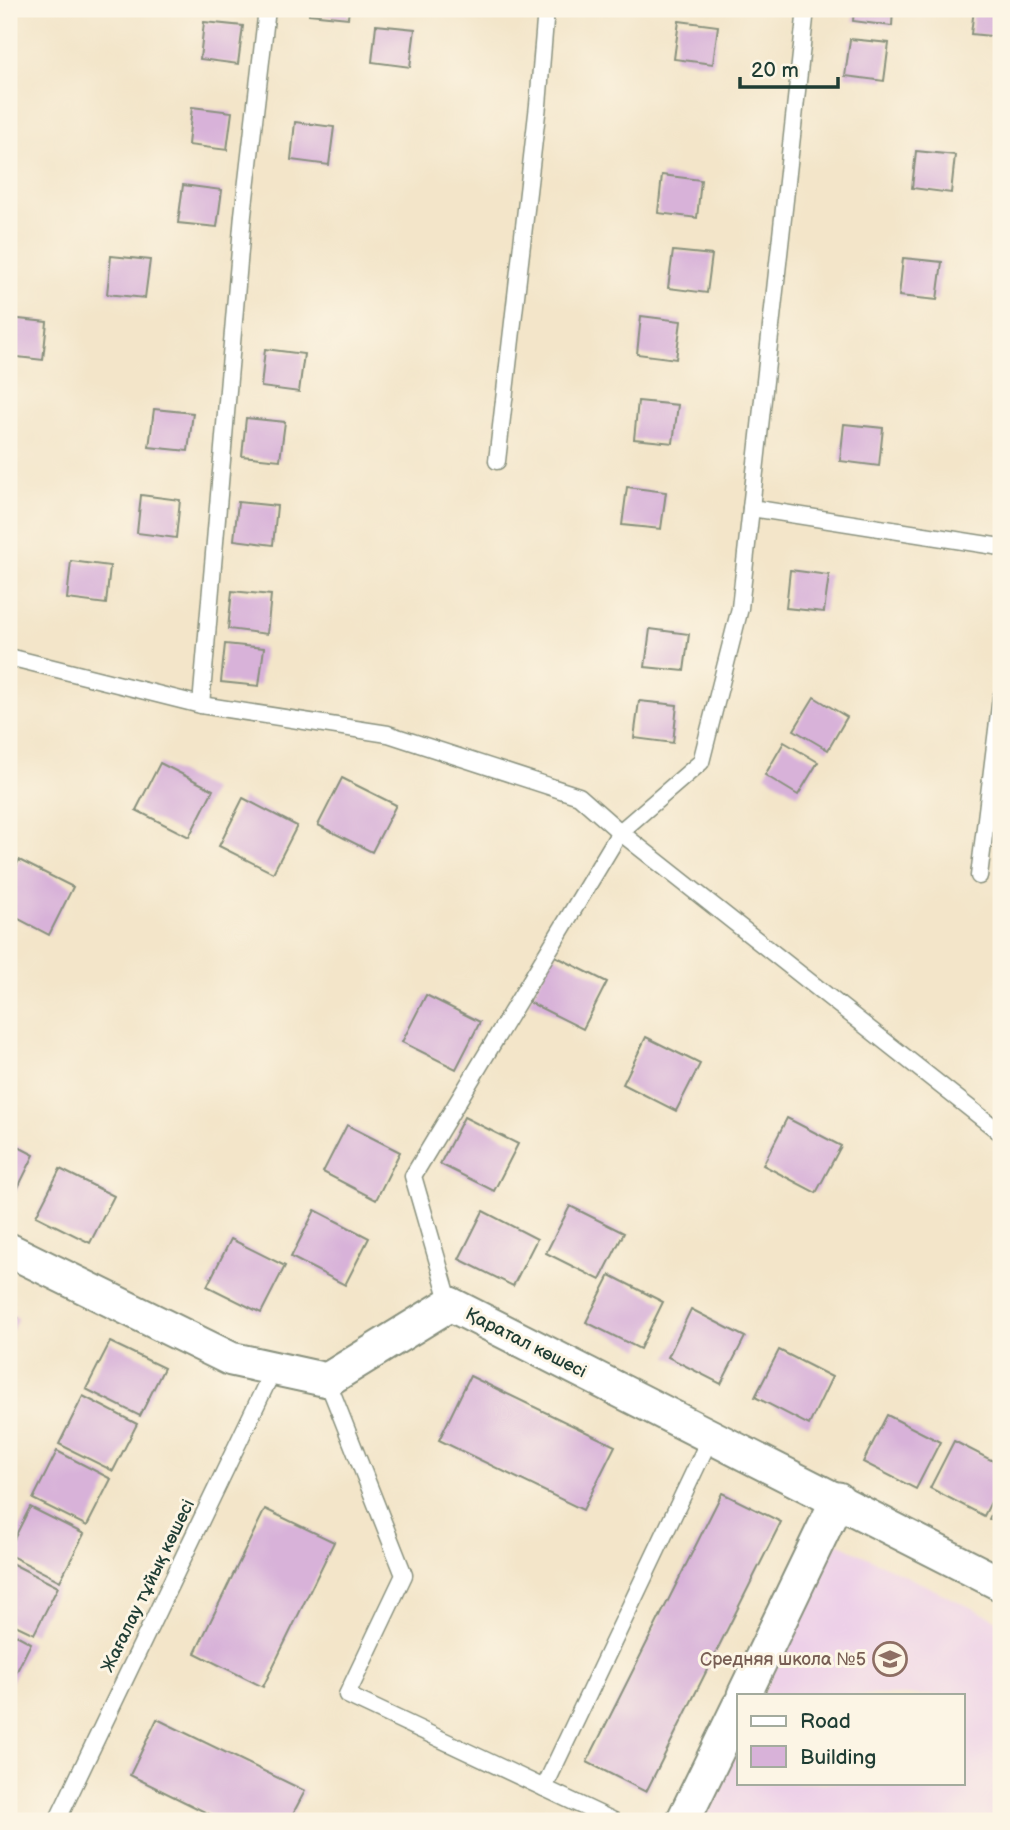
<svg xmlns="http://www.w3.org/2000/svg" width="1010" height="1830" viewBox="0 0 1010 1830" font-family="'Balsamiq Sans',sans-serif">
	<rect width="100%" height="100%" fill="#fcf5e5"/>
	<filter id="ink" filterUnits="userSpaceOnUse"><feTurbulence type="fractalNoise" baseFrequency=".0143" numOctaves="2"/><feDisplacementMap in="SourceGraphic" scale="14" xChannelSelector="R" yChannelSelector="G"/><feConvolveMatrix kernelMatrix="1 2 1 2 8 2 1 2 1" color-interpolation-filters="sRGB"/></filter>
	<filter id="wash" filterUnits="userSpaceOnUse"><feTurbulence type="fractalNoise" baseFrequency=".00686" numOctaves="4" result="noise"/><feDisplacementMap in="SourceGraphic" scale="28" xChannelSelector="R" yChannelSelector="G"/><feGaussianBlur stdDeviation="1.57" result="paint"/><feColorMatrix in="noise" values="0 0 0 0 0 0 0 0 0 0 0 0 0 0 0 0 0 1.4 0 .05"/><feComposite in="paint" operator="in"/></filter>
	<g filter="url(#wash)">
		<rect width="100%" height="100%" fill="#f3e5c9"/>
		<!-- built -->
		<path fill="#edd0e8" d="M836,1542L1001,1622V1821H701L739,1743V1783H963V1695H762Z"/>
		<g id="blocks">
			<!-- building -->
			<g fill="#d8b2d9">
				<path d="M309,9H349L348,18L309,14Z"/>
				<path d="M854,9H893L892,26L853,21Z"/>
				<path d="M974,9H1001V37L971,34Z"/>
				<path d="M679,21L718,26L713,64L674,59Z"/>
				<path d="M204,22L243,26L238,64L200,59Z"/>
				<path d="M376,25L415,29L410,67L372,62Z"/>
				<path d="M850,39L889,43L884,81L845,76Z"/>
				<path d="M192,107L232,112L227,150L188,145Z"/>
				<path d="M295,122L334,127L329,165L291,160Z"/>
				<path d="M916,151L955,155L951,193L912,188Z"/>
				<path d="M662,175L701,180L697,218L658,213Z"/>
				<path d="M183,185L222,190L217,227L178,223Z"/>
				<path d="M673,251L712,255L707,293L668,288Z"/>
				<path d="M111,256L150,260L145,298L107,294Z"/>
				<path d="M903,258L942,262L937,300L899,296Z"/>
				<path d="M641,316L681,321L676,359L637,354Z"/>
				<path d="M9,318L47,322L43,360L9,356Z"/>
				<path d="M265,349L304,354L299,392L261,387Z"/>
				<path d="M638,401L678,405L673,443L634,439Z"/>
				<path d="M154,409L193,413L188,451L149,447Z"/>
				<path d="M246,418L285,422L280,460L242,456Z"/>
				<path d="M844,424L883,428L879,466L840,461Z"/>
				<path d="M627,487L666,492L661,529L622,525Z"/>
				<path d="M141,495L180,500L176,538L137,533Z"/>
				<path d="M238,502L277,506L273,545L234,540Z"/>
				<path d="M71,561L110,566L106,604L67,599Z"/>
				<path d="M790,570L829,575L824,612L786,608Z"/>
				<path d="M232,591L271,595L267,634L228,629Z"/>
				<path d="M650,629L689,634L684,671L645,667Z"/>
				<path d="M225,644L264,648L259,686L221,682Z"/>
				<path d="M814,697L847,717L828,750L794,730Z"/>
				<path d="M639,701L677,705L673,743L634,738Z"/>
				<path d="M784,742L818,762L798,795L765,775Z"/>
				<path d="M160,763L213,790L189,837L136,810Z"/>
				<path d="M342,778L396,805L372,852L318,825Z"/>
				<path d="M243,798L297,826L273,873L219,846Z"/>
				<path d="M19,860L73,887L49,935L9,914V881Z"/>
				<path d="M553,955L607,982L583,1029L529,1002Z"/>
				<path d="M426,995L480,1022L456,1069L402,1042Z"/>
				<path d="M646,1037L700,1064L676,1111L623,1084Z"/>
				<path d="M464,1117L518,1144L494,1191L440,1164Z"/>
				<path d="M787,1118L841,1146L816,1193L763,1165Z"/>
				<path d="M347,1125L400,1152L376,1200L323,1172Z"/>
				<path d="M9,1142L34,1155L11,1202L9,1201Z"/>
				<path d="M60,1169L114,1196L90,1243L36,1216Z"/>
				<path d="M570,1206L624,1233L600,1280L546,1253Z"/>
				<path d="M315,1210L369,1238L345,1285L291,1257Z"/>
				<path d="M483,1211L537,1239L513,1286L459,1259Z"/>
				<path d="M231,1239L285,1266L261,1313L207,1286Z"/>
				<path d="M610,1275L663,1302L640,1349L586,1322Z"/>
				<path d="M691,1309L745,1337L721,1384L668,1357Z"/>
				<path d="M9,1313L18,1318L9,1337Z"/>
				<path d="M110,1342L164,1368L140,1416L86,1389Z"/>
				<path d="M779,1350L832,1377L809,1425L755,1397Z"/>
				<path d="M470,1376L615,1446L583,1510L439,1440Z"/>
				<path d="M83,1396L137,1424L113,1471L59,1444Z"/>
				<path d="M887,1415L940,1442L916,1489L863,1462Z"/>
				<path d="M954,1441L1001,1465V1482L984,1516L930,1488Z"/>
				<path d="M57,1451L111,1479L87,1526L33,1499Z"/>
				<path d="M722,1493L781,1522L646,1792L587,1762Z"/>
				<path d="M1001,1494V1525L989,1519Z"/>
				<path d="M30,1507L84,1534L60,1581L9,1555V1549Z"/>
				<path d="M265,1509L334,1542L263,1687L195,1653Z"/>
				<path d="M9,1562L58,1587L34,1634L9,1622Z"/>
				<path d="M9,1631L31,1643L9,1687Z"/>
				<path d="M157,1719L305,1791L289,1821H223L130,1775Z"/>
			</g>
		</g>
	</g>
	<g filter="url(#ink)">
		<use href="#blocks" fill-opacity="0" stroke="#89917e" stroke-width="2"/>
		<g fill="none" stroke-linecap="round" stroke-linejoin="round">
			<!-- lane casing -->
			<g stroke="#89917e" stroke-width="19">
				<g id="lane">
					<path d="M497,461L538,105L546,9"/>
					<path d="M751,508L1001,547"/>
					<path d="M9,657L201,705L388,734L579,796L620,832L1001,1133"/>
					<path d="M201,705L243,215L267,9"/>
					<path d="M979,876L1001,697"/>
					<path d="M450,1304L413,1176L620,832L701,762L740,608L806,9"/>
					<path d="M327,1380L404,1575L347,1695L614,1821"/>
					<path d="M544,1788L711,1436"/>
					<path d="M57,1821L274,1368"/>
				</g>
			</g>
			<!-- street casing -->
			<g stroke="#89917e" stroke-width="37">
				<g id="street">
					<path d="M9,1250L231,1359L327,1380L450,1304L1001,1584"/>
					<path d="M744,1695L838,1499"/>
					<path d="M683,1821L739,1706"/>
				</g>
			</g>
			<!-- lane -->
			<use href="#lane" stroke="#fff" stroke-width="16"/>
			<!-- street -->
			<use href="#street" stroke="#fff" stroke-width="33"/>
		</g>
	</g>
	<!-- icons -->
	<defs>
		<g id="school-ring" transform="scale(1.75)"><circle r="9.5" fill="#fcf5e5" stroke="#8d6e63" stroke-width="1.5"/><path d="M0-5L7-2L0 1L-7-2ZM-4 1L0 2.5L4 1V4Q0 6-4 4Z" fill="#8d6e63"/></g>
	</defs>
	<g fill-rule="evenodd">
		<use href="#school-ring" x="890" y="1659"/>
	</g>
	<g text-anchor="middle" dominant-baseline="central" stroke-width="6" stroke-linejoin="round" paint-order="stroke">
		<!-- street labels -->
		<g font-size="18" fill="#1f3d34" stroke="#fcf5e5">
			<text transform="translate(526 1343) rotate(27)">Қаратал көшесі</text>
			<text transform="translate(148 1586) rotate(-64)">Жағалау тұйық көшесі</text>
		</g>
		<!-- education labels -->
		<g font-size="18" fill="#785e54" stroke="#fcf5e5" text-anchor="end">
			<text x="866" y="1659">Средняя школа №5</text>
		</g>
	</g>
	<!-- margin -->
	<rect width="1010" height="1830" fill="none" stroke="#fcf5e5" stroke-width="35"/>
	<!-- legend -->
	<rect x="737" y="1694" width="228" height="91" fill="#fcf5e5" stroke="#a4ab9e" stroke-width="2"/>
	<rect x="751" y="1716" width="35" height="10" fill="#ffffff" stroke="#a4ab9e" stroke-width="2"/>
	<text x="800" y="1728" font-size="21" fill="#1f3d34">Road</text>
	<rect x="751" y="1746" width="35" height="21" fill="#d8b2d9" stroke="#a4ab9e" stroke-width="2"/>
	<text x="800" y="1764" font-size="21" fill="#1f3d34">Building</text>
	<!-- scale -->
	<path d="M740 77v10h98v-10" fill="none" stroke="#1f3d34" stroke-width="3.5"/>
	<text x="751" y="77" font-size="21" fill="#1f3d34" stroke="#fcf5e5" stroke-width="5" paint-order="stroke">20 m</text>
</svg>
